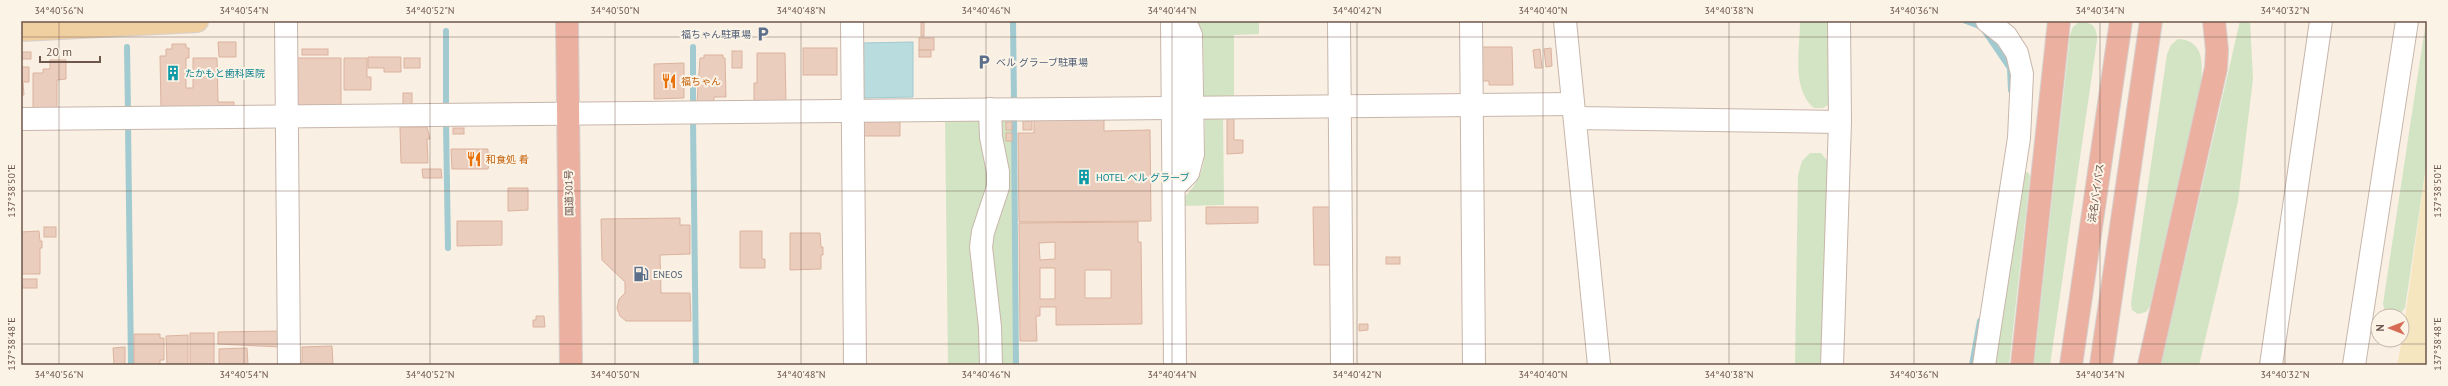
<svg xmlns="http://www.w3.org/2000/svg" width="2448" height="386" viewBox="0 0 2448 386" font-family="'PT Sans','Noto Sans JP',sans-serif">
	<rect width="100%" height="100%" fill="#f9efe2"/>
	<!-- green -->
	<g fill="#d2e4c3">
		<path d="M1198,21H1259V34L1234,35V101L1204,97L1203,33Z"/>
		<path d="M1800,21H1833L1831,103L1823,108H1814C1791,89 1800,49 1800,21Z"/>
		<path d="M2240,21H2250L2253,79L2238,201L2199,365H2161Z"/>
		<path d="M2426,21L2427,160L2405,308L2400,314L2385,312L2383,304Z"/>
		<path d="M2079,22C2092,21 2097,27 2097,40L2050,365H2034L2070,35L2073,27Z"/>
		<path d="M2178,39C2203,40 2203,62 2201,82L2150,306L2146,312L2138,314L2132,310L2131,303L2167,54L2171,45Z"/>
		<path d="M1223,113L1224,205L1180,206V201C1209,176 1205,154 1205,118Z"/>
		<path d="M1013,115L1015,365H948L945,116Z"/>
		<path d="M1810,153H1821L1830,164L1826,365H1795L1798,175L1802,161Z"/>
		<path d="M2023,171L2029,173L2030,177L2009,365H1992Z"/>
	</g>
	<!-- sand -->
	<path fill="#f5e6c0" d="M2427,160V365H2397L2402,340Z"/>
	<!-- water -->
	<path fill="#b9dcdf" stroke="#a1cbd0" d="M913,42V97L862,98V43Z"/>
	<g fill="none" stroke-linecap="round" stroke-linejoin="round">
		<!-- stream -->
		<g stroke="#a1cbd0" stroke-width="6">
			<path d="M1013,21L1014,102"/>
			<path d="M1966,21L1982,27L2010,68L2011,90"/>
			<path d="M446,31V107"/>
			<path d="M127,47L128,112"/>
			<path d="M693,47V105"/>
			<path d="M1014,117L1016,365"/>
			<path d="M693,120L696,365"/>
			<path d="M446,122L448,248"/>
			<path d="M128,124L131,365"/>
			<path d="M1972,365L1980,321"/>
		</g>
	</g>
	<!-- building -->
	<g fill="#ebcdbd" stroke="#dbb39f" fill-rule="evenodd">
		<rect x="921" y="21" width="3" height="15"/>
		<rect x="919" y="38" width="15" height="12"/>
		<path d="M218,42H236V57H219Z"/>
		<path d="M172,44H186V48H189V58H186V88H193V58H217L218,102H234V110L161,108L160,56H166V49H172Z"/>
		<path d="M1481,47H1512L1513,85H1489V81H1482Z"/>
		<rect x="803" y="48" width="34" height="27"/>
		<path d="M1551,48L1552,66L1546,67L1544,49Z"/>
		<rect x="302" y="49" width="26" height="6"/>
		<path d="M1540,49L1542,68H1535L1533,50Z"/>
		<rect x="919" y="50" width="12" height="7"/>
		<rect x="732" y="51" width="10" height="17"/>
		<rect x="21" y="52" width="10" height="7"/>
		<path d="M757,53H785L786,104H754V83H757Z"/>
		<path d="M704,55H723V58H725L726,97H714V102H697L700,58H704Z"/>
		<path d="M368,57H401V72H384V68H368Z"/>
		<path d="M295,58H341V109H293Z"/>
		<path d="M344,58H367V77H371V90H344Z"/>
		<rect x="404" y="58" width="16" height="10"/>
		<path d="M50,60H66V79L57,80V113H33V73H43V69H50Z"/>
		<path d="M684,63V98L654,99V64Z"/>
		<path d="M21,67H29V82H23L24,95H21Z"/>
		<rect x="403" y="93" width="9" height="13"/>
		<path d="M1034,117H1104V131L1150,130L1151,221L1019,222L1018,133H1034Z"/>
		<path d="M1227,117H1234V140H1243V153L1227,154Z"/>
		<path d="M900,119V136H864V120Z"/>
		<rect x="1023" y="121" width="9" height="9"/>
		<rect x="1006" y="122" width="6" height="8"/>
		<path d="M400,127H427L430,139H427L428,163H401Z"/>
		<rect x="453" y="128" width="11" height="6"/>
		<rect x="1006" y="133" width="6" height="8"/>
		<path d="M451,149H488V153H491L488,169H452Z"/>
		<path d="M422,169H441L442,178H423Z"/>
		<path d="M508,188H528V210L508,211Z"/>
		<path d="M1206,207H1258V223L1206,224Z"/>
		<path d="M1313,207H1330L1331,265H1314Z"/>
		<path d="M680,218V225H690V254L660,255L661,293H690L691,321H626L620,316L617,308L619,299L625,293V282L602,260L601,219Z"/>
		<path d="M457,221H502V245L457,246Z"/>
		<path d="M1138,222V242H1141L1142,324L1056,325V307H1040V316H1036L1037,341H1020L1019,223ZM1055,242V259L1040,260L1039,243ZM1040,268H1055V299H1040ZM1085,270H1111V298H1085Z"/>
		<rect x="44" y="227" width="12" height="10"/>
		<path d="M39,231L40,241H42V248H40V274H21V232Z"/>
		<path d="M740,231H762V259H765V268H740Z"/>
		<path d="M790,233H820L821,247H823V255H821V269L790,270Z"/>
		<rect x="1386" y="257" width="14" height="7"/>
		<rect x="21" y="279" width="16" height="9"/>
		<path d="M536,316H544L545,327H533V320H536Z"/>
		<path d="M1359,324H1368V330L1359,331Z"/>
		<path d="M281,331V347L218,344V332Z"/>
		<rect x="190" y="333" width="24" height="32"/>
		<path d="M134,334H160V338H164V360H160V365H134Z"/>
		<path d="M188,335V365H167L166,336Z"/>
		<path d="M332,346L333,365H298V362H302V347Z"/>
		<path d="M125,347V365H114L113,348Z"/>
		<path d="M247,348L248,365H219V349Z"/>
	</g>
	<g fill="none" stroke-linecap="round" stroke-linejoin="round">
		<!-- minor casing -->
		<g stroke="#c8b6ab" stroke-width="24">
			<g id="minor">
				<path d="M286,21L289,365"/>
				<path d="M852,21L855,365"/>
				<path d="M1172,21L1175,365"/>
				<path d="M1339,21L1342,365"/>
				<path d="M1471,21L1474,365"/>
				<path d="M1565,21L1599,365"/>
				<path d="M990,109L991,137L998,172V187L983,232L981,247L990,327L991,365"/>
				<path d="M1575,118L1840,122"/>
				<path d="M21,119L1573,104"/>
				<path d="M1174,187L1188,173L1193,154L1191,35L1188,28L1180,21"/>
				<path d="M1832,365L1840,122L1839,21"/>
				<path d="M1984,365L2019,138L2022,74L2017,53L2006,36L1987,21"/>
				<path d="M2271,365L2321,21"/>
				<path d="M2354,365L2407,21"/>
			</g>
		</g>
		<!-- major casing -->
		<g stroke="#d6d0cd" stroke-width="24">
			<path id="major" d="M21,30L197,21"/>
		</g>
		<!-- highway casing -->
		<g stroke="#d6d0cd" stroke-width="24">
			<g id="highway">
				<path d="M567,21L571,365"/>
				<path d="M2022,365L2059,21"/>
				<path d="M2071,365L2121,21"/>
				<path d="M2101,365L2151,21"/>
				<path d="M2149,365L2216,68L2217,50L2214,21"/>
			</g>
		</g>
		<!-- minor -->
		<use href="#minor" stroke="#fff" stroke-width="22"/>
		<!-- major -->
		<use href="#major" stroke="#f0cfa1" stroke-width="22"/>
		<!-- highway -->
		<use href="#highway" stroke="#ecb0a0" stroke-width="22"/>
	</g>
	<!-- ticks -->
	<path fill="none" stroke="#6d564c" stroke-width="1" stroke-opacity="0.45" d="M59,21V365M244,21V365M430,21V365M615,21V365M801,21V365M986,21V365M1172,21V365M1357,21V365M1543,21V365M1729,21V365M1914,21V365M2100,21V365M2285,21V365M21,37H2427M21,191H2427M21,344H2427"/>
	<!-- icons -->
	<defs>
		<g id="parking-bare" transform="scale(1.2)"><path d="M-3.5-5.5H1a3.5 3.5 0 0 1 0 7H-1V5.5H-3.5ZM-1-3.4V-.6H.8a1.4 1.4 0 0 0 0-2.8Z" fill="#5c6f8a" stroke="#fcf3e7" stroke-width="2.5" paint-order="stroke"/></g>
		<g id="building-bare" transform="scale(1.2)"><path d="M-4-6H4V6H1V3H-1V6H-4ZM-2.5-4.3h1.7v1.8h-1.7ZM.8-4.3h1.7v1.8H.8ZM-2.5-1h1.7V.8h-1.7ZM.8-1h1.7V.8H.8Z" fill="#0f9aa8" stroke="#fcf3e7" stroke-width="2.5" paint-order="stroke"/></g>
		<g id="restaurant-bare" transform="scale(1.2)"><path d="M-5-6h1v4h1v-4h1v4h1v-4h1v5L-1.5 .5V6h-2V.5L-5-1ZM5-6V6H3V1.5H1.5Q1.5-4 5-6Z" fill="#e8710a" stroke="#fcf3e7" stroke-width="2.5" paint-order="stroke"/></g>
		<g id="fuel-bare" transform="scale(1.2)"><path d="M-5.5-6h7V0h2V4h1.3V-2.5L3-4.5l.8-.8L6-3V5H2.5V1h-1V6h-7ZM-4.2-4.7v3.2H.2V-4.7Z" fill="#5c6f8a" stroke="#fcf3e7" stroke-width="2.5" paint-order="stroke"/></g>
	</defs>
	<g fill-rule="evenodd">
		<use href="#parking-bare" x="763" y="34"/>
		<use href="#parking-bare" x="984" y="62"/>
		<use href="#building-bare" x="173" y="73"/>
		<use href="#restaurant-bare" x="669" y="81"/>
		<use href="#restaurant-bare" x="474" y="159"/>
		<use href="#building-bare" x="1084" y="177"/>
		<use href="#fuel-bare" x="641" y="274"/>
	</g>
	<g text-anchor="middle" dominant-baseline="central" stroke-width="4" stroke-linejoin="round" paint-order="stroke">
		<!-- service labels -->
		<g font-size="10" fill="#4e5e75" stroke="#fcf3e7" text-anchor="start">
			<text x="751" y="34" text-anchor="end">福ちゃん駐車場</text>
			<text x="996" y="62">ベル グラーブ駐車場</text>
			<text x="653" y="274">ENEOS</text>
		</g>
		<!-- culture labels -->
		<g font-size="10" fill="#0d838f" stroke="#fcf3e7" text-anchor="start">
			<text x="185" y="73">たかもと歯科医院</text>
			<text x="1096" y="177">HOTEL ベル グラーブ</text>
		</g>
		<!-- food labels -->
		<g font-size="10" fill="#c56008" stroke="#fcf3e7" text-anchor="start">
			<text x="681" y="81">福ちゃん</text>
			<text x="486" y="159">和食処 肴</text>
		</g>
		<!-- street labels -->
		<g font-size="10" fill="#6d564c" stroke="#fcf3e7">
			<text transform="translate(569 193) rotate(-91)">国道301号</text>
			<text transform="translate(2096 193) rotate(-82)">浜名バイパス</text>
		</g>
	</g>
	<!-- border -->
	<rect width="2448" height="386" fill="none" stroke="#fcf3e7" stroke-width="44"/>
	<!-- north arrow -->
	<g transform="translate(2390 328) rotate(270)"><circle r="19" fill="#fcf3e7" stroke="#c3b4a9"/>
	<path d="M0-3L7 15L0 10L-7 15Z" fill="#d56b55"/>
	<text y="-6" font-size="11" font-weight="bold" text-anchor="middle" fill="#6d564c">N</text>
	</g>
	<!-- scale -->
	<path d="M40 56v6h60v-6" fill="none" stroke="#6d564c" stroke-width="2"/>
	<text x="46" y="56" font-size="12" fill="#6d564c" stroke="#fcf3e7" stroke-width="3" paint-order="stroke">20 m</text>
	<rect x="22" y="22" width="2404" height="342" fill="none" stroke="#6d564c" stroke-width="1.5"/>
	<g font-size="10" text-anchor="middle" fill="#6d564c">
		<text x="59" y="14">34°40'56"N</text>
		<text x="244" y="14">34°40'54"N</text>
		<text x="430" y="14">34°40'52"N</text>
		<text x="615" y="14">34°40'50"N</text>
		<text x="801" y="14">34°40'48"N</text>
		<text x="986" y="14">34°40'46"N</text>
		<text x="1172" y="14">34°40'44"N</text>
		<text x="1357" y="14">34°40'42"N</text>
		<text x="1543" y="14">34°40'40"N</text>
		<text x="1729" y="14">34°40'38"N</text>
		<text x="1914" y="14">34°40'36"N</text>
		<text x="2100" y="14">34°40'34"N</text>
		<text x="2285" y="14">34°40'32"N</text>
		<text transform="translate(2437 191) rotate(-90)" y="4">137°38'50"E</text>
		<text transform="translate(11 191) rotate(-90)" y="4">137°38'50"E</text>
		<text transform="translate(2437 344) rotate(-90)" y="4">137°38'48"E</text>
		<text transform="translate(11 344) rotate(-90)" y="4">137°38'48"E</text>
		<text x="59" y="378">34°40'56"N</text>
		<text x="244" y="378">34°40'54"N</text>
		<text x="430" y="378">34°40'52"N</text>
		<text x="615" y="378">34°40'50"N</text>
		<text x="801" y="378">34°40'48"N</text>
		<text x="986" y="378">34°40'46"N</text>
		<text x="1172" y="378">34°40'44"N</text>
		<text x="1357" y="378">34°40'42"N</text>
		<text x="1543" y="378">34°40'40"N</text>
		<text x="1729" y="378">34°40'38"N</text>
		<text x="1914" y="378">34°40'36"N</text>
		<text x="2100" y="378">34°40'34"N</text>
		<text x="2285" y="378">34°40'32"N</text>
	</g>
</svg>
